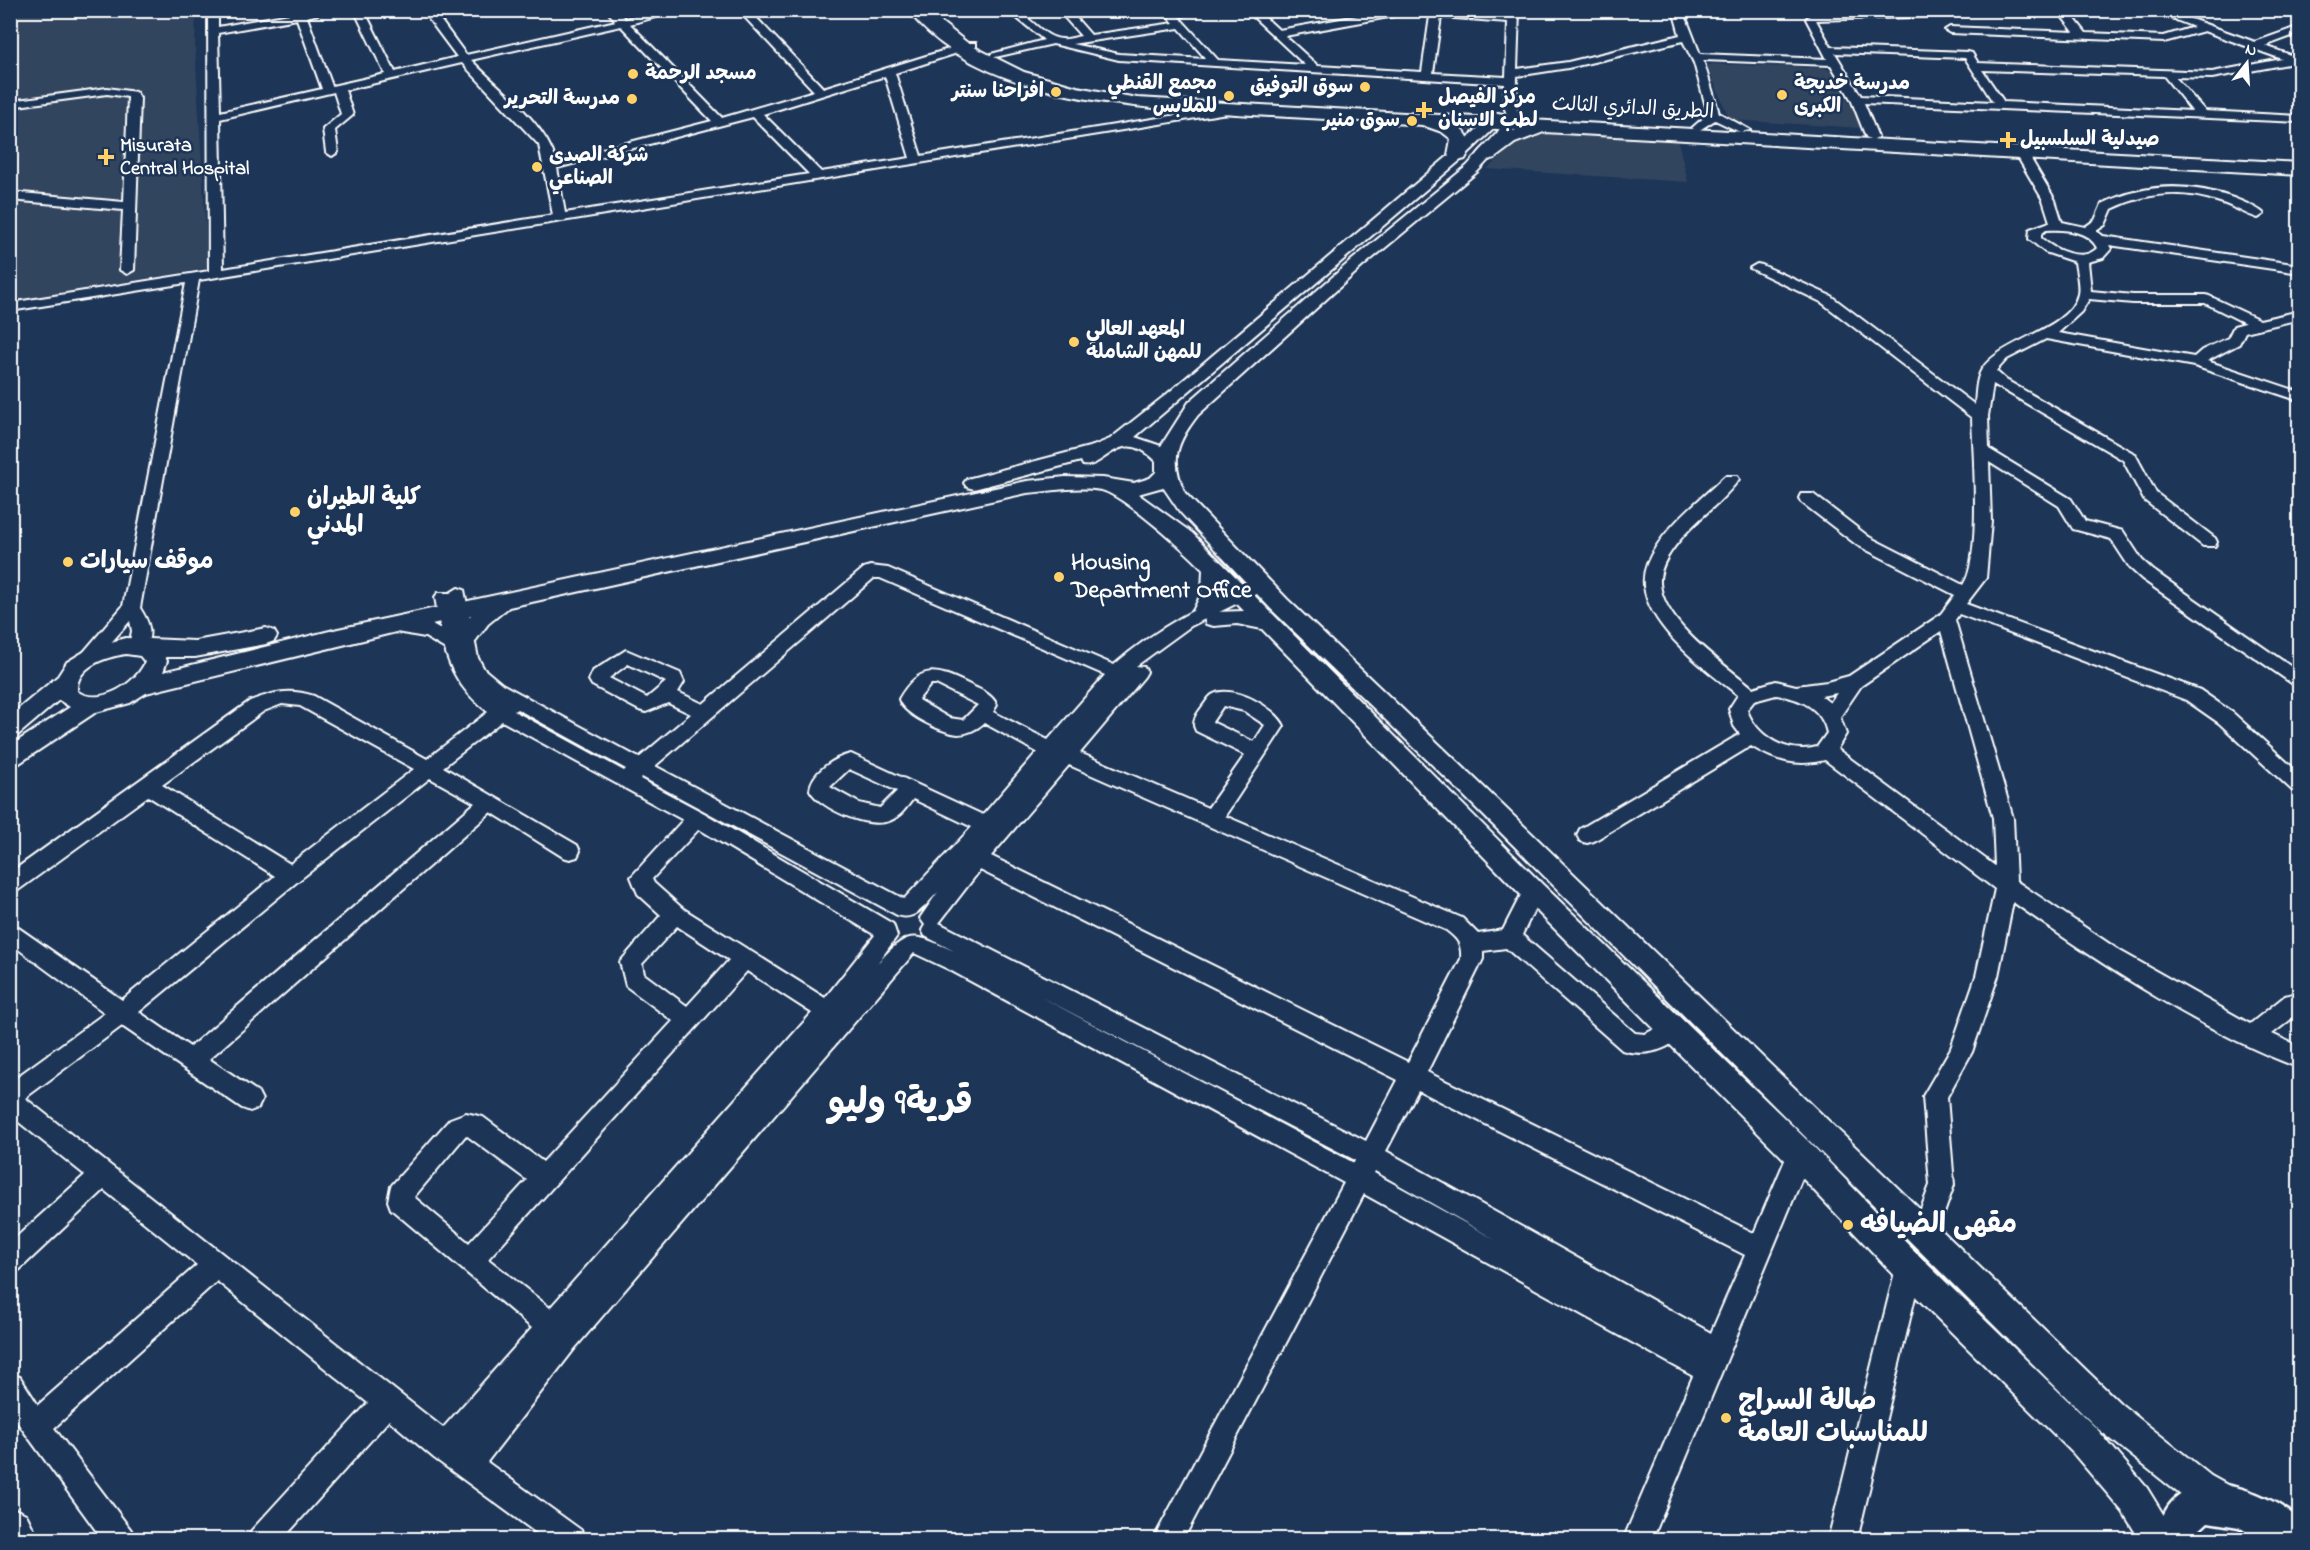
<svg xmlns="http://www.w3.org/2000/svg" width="2310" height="1550" viewBox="0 0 2310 1550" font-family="'Indie Flower','Playpen Sans Arabic',sans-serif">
	<rect width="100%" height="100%" fill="#1d3557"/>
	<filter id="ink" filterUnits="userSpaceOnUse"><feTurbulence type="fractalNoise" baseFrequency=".0167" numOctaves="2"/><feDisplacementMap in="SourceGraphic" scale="12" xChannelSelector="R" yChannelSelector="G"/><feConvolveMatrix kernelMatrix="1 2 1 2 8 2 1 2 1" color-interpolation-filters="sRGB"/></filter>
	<g filter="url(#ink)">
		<!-- built -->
		<g fill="#32445e">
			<path d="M11,11H196L195,46L208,268L11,301Z"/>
			<path d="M1712,64L1824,68L1832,71L1862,128L1730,120L1707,66Z"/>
			<path d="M1543,133L1678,141L1688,182L1487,169L1520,139Z"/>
		</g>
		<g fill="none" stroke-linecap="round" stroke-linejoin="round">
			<!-- minor casing -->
			<g stroke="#fff" stroke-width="4">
				<g id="minor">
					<path d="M208,10H218V27L295,13L294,10H334L307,17L332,86L385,74L354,10H364L395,72L457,57L422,10H433L466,55L616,21L606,10H617L625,19L660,10H680L630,24L722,118L814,91L738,10H749L823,88L968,43H976V47L895,73L921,156L1227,107L1233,110L1227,113L199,280L140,608C149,622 154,634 144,650H132L129,646L132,631L130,621L94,662H82L79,658L82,654L123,606L186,283L10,311V303L209,271ZM297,19L322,89L220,112L218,33ZM621,26L712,121L556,161C544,121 500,90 471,60ZM462,63L539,145L553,215L223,269L220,119L334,92L341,114L323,129L326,152L332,156L338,152L335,130L353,115L345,90ZM885,76L910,158L821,172L763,114ZM753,117L809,174L565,213L557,168Z"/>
					<path d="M1007,10C1029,10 1040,38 1062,39C1067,40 1075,37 1081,36L1058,10H1069L1091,35L1174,23L1163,10H1204L1179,17L1218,60L1305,65L1246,10H1257L1279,30L1391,10L1509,16V10H1519L1517,69L1568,62L1680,35L1673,10H1683L1700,54L1827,59L1806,19L1812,13L1939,11L1944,14L1943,16L1816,20L1831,47L1968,52L1972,53L1978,63L2212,72L2282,59L2204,31L2164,42L1950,33L1945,30L1950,27L2074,32L2057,10H2068L2086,33L2164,36L2194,27L2150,10H2166L2255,42L2300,26V33L2265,46L2299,58V62L2212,78L2175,77L2205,111L2300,116V122L1864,103L1878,137L1872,140L1866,137L1851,99L1831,65L1703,60L1719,113L1750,130L1740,132L1715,120L1698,131L1692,128L1708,114L1694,63L1683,41L1568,68L1517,76L1516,106L1520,118L1514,121L1508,118L1504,106L1505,84L1119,60L1053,44L991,58V54L1044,40ZM1405,14L1430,16L1422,72L1318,66L1285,36ZM1441,17L1508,22L1506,77L1433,73ZM1179,28L1206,59L1119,54L1072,44ZM1835,53L1965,58L1993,102L1861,96ZM1982,70L2164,76L2192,111L2004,102Z"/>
					<path d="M107,88L136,92L140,98L134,270L127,274L120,270L123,210L10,200V192L124,202L128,97L107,94L10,107V101Z"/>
					<path d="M2022,150L2028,154L2055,200L2062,222L2085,227L2095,220L2102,204C2145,183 2190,182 2236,199C2245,203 2257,207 2264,214L2258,218C2245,214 2233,206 2220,202C2183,189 2146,192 2112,209L2105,225L2096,231L2103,236L2300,265V273L2109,245L2111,249L2103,258L2088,262L2091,291L2133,295H2207L2260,320L2300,311V319L2245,332L2239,344L2207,361L2300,392V401L2194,366L2046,339L2007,359L1996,371L2006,380L2135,454L2156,493L2215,538L2217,542L2215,546H2203L2144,500L2123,460L1993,384L1988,416L1989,449L2071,499L2085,521L2123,531L2142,560L2154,571L2300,673V689L2142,579L2130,568L2111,539L2073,529L2059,506L1989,462L1991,521L1986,578L1966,604L2200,690L2233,713L2300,774V793L2293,791L2219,723L2186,700L1959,614L1955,620L2013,818L2016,881L2120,951L2250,1024L2285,996L2300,992V1012L2272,1034L2300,1047V1068C2202,1032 2099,963 2013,902L1998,976L1972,1052L1947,1097L1954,1185L1934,1242L1925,1245L1916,1242L1912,1233L1930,1185L1923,1096L1951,1048L1976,976L1995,889L1825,760C1797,767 1776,761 1751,746L1594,841L1587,843L1580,841L1577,835L1580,829L1740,734L1734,726L1729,709L1738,695C1705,669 1627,614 1647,564C1661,529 1699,501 1725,476H1737L1739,479C1724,500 1701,516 1684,535C1673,548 1659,565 1660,583C1663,624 1724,664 1753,688L1776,681L1796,686L1827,682L1849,676L1940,615L1955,595L1857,545L1801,502L1799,498L1801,494H1813L1869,537L1963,585C1982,559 1973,452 1972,418L1821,302L1750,268L1757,264L1762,265L1831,296L1975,405C1976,394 1976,378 1982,369C2002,339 2070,330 2078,294C2080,285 2076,271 2075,262L2045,252L2029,239L2030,229L2050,222L2043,200L2016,154ZM2046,230C2064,229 2088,230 2097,248C2083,263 2054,250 2041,238V234ZM2089,299L2133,303H2205L2245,323L2234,326L2228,338L2202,350L2194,357L2058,333L2081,312ZM1941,631L1993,818L1995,866L1837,749L1846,734L1840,717L1861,686ZM1837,693L1830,703L1821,696ZM1776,695C1800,698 1822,708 1827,733L1817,747C1789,755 1757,738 1747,710L1754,701Z"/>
					<path d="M870,566L888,568L1114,665C1156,628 1203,604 1254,581H1266L1269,585L1266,589L1191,626L1136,666L1144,667L1147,672L1144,677L1080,753L1208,808L1245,755L1196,731L1194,726C1194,717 1198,713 1203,706C1206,702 1209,697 1212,695C1232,683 1276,708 1284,726L1225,816L1462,918L1478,934L1503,930L1526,885L1533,883L1540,885L1543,891L1522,935L1635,1033L1645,1034L1672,1020L1680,1023L1683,1030C1674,1051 1642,1057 1622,1050L1506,948L1483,951V959L1427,1072L1754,1233L1791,1146L1800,1143L1809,1146L1812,1154L1652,1540H1623L1693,1376L1364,1194L1183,1540H1153L1344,1183L948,969L914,953L575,1348L487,1462L581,1530L585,1540H546L434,1458L389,1420L282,1540H248L252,1530L368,1403L217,1281L54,1428L131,1530L135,1540H103L10,1412V1374L20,1377L38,1405L197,1265L104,1190L19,1270L10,1273V1243L85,1175L10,1115V1082L105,1013L10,943V922L122,1000L275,876L148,796L17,891L10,893V873L250,701C273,692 290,688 314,696L427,759L488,712C445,678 444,648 435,597L438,593H450L458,588L464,590L478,658L484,669L502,684L639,758L691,714L668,703L646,712L639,710L592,685L589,680L593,671L626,650L680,673L684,682L678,692L703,704L864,568ZM874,578H880L1105,675L1048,740L993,712L997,705C991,693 980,690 968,684C936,668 919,664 899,699C902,714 943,733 958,734C968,734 977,729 984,723L1037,752L983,815L851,754C836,757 811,772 810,790C820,809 869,829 889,821C900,817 906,808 913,799L972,827L904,899L655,766ZM628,664L666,682L647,698L609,678ZM931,684H936L978,705L963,720L949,718L918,700ZM282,704L300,706L414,769L290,864L162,785L264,711ZM1223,706L1244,711L1265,725L1254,742L1212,722ZM517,709L626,769L624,771L514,711ZM502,721L683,820L631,877L638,894L661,915L620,962L626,986L673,1021L543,1162L483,1117L466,1113L450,1119L391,1186L388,1201L391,1209L532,1328L443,1428L25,1098L122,1026L242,1108L250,1111L258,1108L262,1100L258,1092L209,1059L491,812L563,857L570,859L577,857L580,851L577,845L443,767ZM1069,765L1446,930C1458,939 1462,944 1461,959L1408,1062L991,856ZM849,769L897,791L880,808L859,803L830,787ZM642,777L897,915C915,922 926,904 938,892L920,918L925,925L922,930L925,936L954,951C913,933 909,929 877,964L897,936L893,924L704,813L640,779ZM430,778L475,803L190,1047L139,1012L298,881ZM699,829L875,935L825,998L682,908L654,883L652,879ZM980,870L1398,1080L1366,1141L939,923ZM677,926L729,960L687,1006L644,974L642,964ZM747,971L812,1013L550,1308L488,1259ZM1039,996L1355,1160L1354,1163ZM1418,1090L1745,1255L1711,1333L1386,1151ZM466,1135L527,1180L469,1243L414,1197ZM1375,1171L1496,1240L1374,1173Z"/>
					<path d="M1909,1255L1918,1259L1922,1268L1857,1540H1828L1896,1268L1900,1259Z"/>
				</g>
			</g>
			<!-- tertiary casing -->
			<g stroke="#fff" stroke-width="4">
				<path id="tertiary" d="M1498,113L1503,114V120L1463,158L1135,437L1161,446L1189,402L1352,260L1467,166L1497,133L1509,115H1519L1521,118L1508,139L1477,172L1363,266L1198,415C1176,443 1170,460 1185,493L1287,599L1465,769L2121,1404L2211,1476L2238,1491L2244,1503L2238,1515L2226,1521L2187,1500L2097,1428L1449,781L1271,609L1180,512L1163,487L1138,494L1192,533L1542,884L1811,1144L1920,1257L2097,1429L2147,1488L2179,1540H2140L2123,1512L2073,1453L1898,1279L1789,1164L1524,898L1262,629L1237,624L1214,626L1206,624L1204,618L1196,616L1193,611L1202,592L1203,569C1187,552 1122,494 1101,490C1077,486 1051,491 1027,493L509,607L488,624L473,644L463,646L460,650L452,653L425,637L396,632L146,693L130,703L96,712L18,764L10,767V746L70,707L59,700L18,735L10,737V716L58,676L67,662L92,647L126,638L195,641L266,628L274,631L277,636L274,641L266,644L195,657H165L167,661L163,672L338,629L1027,481L1065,477L1103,478L1134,483L1150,478L1156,472V461C1120,424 1104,470 1083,465L1081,461L974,489L967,487L964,483L967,479L1093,446L1110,439L1167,394L1453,152L1493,114ZM1224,590L1244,611L1214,612ZM471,615L455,637L432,624ZM126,654L140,656L145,662C136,684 99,707 77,691C76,666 106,657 126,654Z"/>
			</g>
			<!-- secondary casing -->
			<g stroke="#fff" stroke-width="5">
				<path id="secondary" d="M2208,1483C2241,1485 2274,1498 2300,1520V1540H2260L2239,1527L2208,1522L2197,1532L2194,1540H2154C2166,1504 2171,1495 2208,1483Z"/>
			</g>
			<!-- primary casing -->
			<g stroke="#fff" stroke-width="4">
				<g id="primary">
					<path d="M908,10H926L970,45L1024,72L1077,87L1137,98L2300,163V175L1544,132L1515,143L1495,158L1488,160L1478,154C1487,142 1502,135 1516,130L1459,127C1471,136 1473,146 1465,159L1458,161L1448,155L1451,139L1442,132L1422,125C1366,121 1309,118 1253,115C1148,109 978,103 908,10Z"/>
					<path d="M10,1507L26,1514L39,1540H10Z"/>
				</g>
			</g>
			<!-- minor -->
			<use href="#minor" fill="#1d3557" fill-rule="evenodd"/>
			<!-- tertiary -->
			<use href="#tertiary" fill="#1d3557" fill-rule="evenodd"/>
			<!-- secondary -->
			<use href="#secondary" fill="#1d3557" fill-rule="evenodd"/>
			<!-- primary -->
			<use href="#primary" fill="#1d3557" fill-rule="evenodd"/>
		</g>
	</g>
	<!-- markers -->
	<g fill="#ffd166" stroke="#1d3557" stroke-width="2">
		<circle cx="633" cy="74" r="6"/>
		<circle cx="1365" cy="87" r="6"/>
		<circle cx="1056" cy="92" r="6"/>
		<circle cx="1782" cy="95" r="6"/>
		<circle cx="1229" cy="96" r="6"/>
		<circle cx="632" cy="99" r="6"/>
		<path d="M1421 101h6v6h6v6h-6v6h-6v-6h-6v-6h6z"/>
		<circle cx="1412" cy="121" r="6"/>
		<path d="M2005 131h6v6h6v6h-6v6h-6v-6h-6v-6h6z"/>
		<path d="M103 148h6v6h6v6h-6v6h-6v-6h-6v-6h6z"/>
		<circle cx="537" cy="167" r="6"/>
		<circle cx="1074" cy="342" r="6"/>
		<circle cx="295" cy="512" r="6"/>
		<circle cx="68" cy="562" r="6"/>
		<circle cx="1059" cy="577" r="6"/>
		<circle cx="1848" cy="1225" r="6"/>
		<circle cx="1726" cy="1418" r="6"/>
	</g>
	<g text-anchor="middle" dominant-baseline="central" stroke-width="5" stroke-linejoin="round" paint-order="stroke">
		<!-- far-poi labels -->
		<g font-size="20" font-weight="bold" fill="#fff" stroke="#1d3557" text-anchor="start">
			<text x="645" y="74">مسجد الرحمة</text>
			<text x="1217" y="84" text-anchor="end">مجمع القنطي<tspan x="1217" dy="23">للملابس</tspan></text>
			<text x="1794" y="84">مدرسة خديجة<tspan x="1794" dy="23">الكبرى</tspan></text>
			<text x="1353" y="87" text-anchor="end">سوق التوفيق</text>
			<text x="1044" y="92" text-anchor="end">افراحنا سنتر</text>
			<text x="1438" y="98">مركز الفيصل<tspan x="1438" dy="23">لطب الاسنان</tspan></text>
			<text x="620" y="99" text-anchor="end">مدرسة التحرير</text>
			<text x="1400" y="121" text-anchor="end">سوق منير</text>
			<text x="2020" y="140">صيدلية السلسبيل</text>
			<text x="120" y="146">Misurata<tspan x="120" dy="23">Central Hospital</tspan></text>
			<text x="549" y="156">شركة الصدى<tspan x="549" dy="23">الصناعي</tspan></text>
			<text x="1086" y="330">المعهد العالي<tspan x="1086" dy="23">للمهن الشامله</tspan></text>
		</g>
		<!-- far-street labels -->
		<g font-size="20" fill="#fff" stroke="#1d3557">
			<text transform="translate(1633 109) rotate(3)">الطريق الدائري الثالث</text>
		</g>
		<!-- poi labels -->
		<g font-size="24" font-weight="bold" fill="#fff" stroke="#1d3557" text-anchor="start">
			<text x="307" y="498">كلية الطيران<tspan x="307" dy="28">المدني</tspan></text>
			<text x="80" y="562">موقف سيارات</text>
			<text x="1071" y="563">Housing<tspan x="1071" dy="28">Department Office</tspan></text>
		</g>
		<!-- near-poi labels -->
		<g font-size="28" font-weight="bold" fill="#fff" stroke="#1d3557" text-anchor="start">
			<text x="1860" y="1225">مقهى الضيافه</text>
			<text x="1738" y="1402">صالة السراج<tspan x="1738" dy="32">للمناسبات العامة</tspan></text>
		</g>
		<!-- near-district labels -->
		<g font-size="36" font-weight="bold" fill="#fff" stroke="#1d3557">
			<text x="900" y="1104">قرية9 وليو</text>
		</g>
	</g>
	<!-- margin -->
	<rect width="2310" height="1550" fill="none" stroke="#1d3557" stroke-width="36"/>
	<rect x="18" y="18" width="2274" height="1514" fill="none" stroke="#fff" stroke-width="2" filter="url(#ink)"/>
	<!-- north arrow -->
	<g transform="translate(2247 63) rotate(17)" stroke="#1d3557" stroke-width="4.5" paint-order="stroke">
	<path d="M0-4.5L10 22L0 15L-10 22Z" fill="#ffffff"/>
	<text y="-9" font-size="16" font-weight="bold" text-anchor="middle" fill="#ffffff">N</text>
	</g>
</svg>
